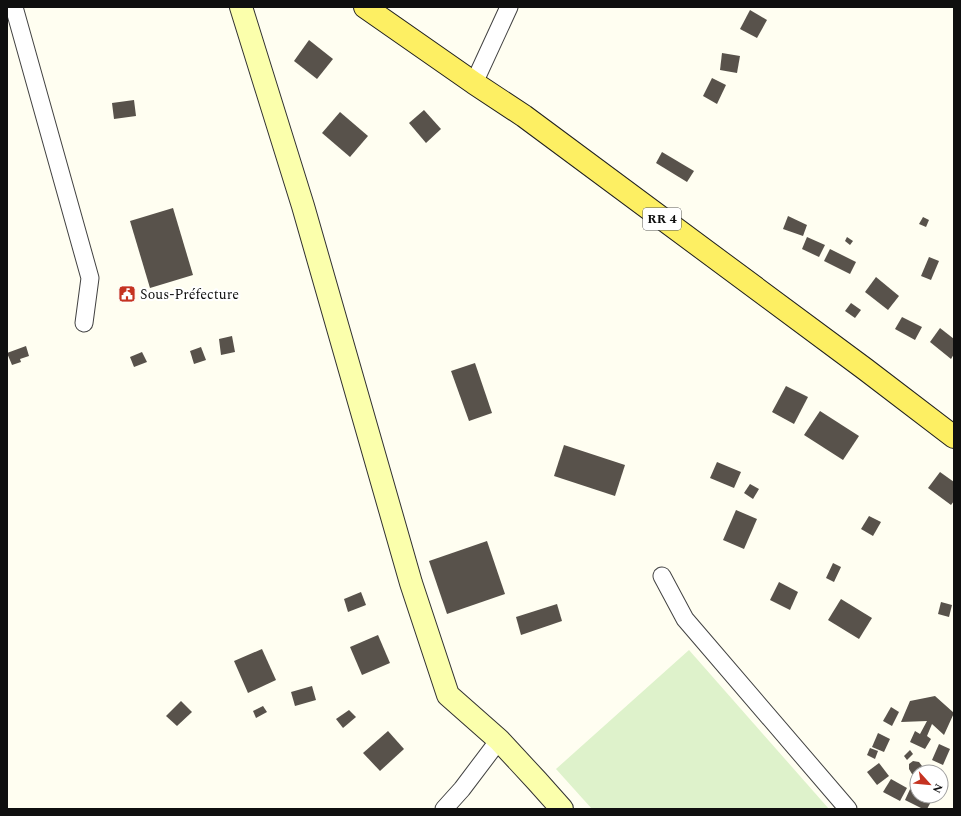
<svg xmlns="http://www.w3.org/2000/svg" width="961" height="816" viewBox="0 0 961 816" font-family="Spectral,serif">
	<rect width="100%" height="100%" fill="#fffef1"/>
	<!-- pitch -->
	<path fill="#def2cb" d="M689,650L829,809H592L556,769Z"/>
	<!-- building -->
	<g fill="#58524b">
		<path d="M750,10L767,20L757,38L740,29Z"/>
		<path d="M309,40L333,59L317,79L294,61Z"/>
		<path d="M722,53L740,56L737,73L720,70Z"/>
		<path d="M712,78L726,85L717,104L703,96Z"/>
		<path d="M134,100L136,116L114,119L112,103Z"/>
		<path d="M424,110L441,129L426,143L409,123Z"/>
		<path d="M340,112L368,136L350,157L322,133Z"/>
		<path d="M662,152L694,171L687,182L656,163Z"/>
		<path d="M173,208L193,275L150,288L130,221Z"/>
		<path d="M788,216L807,225L803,236L783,229Z"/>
		<path d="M923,217L929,220L926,227L919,224Z"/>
		<path d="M807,237L825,245L819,257L802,249Z"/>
		<path d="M847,237L853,241L850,245L845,241Z"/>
		<path d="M830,249L856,262L850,274L824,261Z"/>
		<path d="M929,257L939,261L931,280L921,276Z"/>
		<path d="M876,277L899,296L888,310L865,292Z"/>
		<path d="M851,303L861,310L855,318L845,311Z"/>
		<path d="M902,317L922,327L915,340L895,329Z"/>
		<path d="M940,328L954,339V354L951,359L930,342Z"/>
		<path d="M232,336L235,352L221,355L219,339Z"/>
		<path d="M26,346L29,356L20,359L21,362L12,365L7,353Z"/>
		<path d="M201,347L206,360L194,364L190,351Z"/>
		<path d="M142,352L147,362L134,367L130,357Z"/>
		<path d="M475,363L492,413L469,421L451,371Z"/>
		<path d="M786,386L808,397L794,424L772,412Z"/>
		<path d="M820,411L859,436L843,460L804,435Z"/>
		<path d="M564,445L625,465L615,496L554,476Z"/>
		<path d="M717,462L741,472L734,488L710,478Z"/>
		<path d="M940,472L954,482V501L951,505L928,488Z"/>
		<path d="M750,484L759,489L753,499L744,493Z"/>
		<path d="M736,510L757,519L744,549L723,540Z"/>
		<path d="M869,516L881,522L873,536L861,529Z"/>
		<path d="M487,541L505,594L447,614L429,561Z"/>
		<path d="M833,563L841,567L834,582L826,578Z"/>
		<path d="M779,582L798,592L790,610L770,600Z"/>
		<path d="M361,592L366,605L348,612L344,599Z"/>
		<path d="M841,599L872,618L859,639L828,620Z"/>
		<path d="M941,602L952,605L949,617L938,614Z"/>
		<path d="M557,604L562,621L521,635L516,617Z"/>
		<path d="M378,635L390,663L362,675L350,647Z"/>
		<path d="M262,649L276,680L248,693L234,661Z"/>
		<path d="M312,686L316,700L295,706L291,692Z"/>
		<path d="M935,696L954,713L944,735L932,724L927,736L931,739L925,749L910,742L915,731L920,734L927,721L901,722L910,701Z"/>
		<path d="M181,701L192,712L177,726L166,716Z"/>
		<path d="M263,706L267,712L256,718L253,711Z"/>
		<path d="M891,707L899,712L892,726L883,721Z"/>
		<path d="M349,710L356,717L343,728L336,719Z"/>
		<path d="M388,731L404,749L380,771L363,753Z"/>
		<path d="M878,733L890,739L884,752L872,747Z"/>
		<path d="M939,744L950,749L943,765L932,760Z"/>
		<path d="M870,748L878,751L875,759L867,755Z"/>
		<path d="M910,750L913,754L907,760L904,756Z"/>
		<path d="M913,761L919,762L922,766L921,771L917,772V774H912L909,769V764Z"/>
		<path d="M879,763L889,776L877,785L867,772Z"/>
		<path d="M891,779L907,788L900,801L883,792Z"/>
		<path d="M911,787L917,790V796H929L933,798L927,809H923L905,800Z"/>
	</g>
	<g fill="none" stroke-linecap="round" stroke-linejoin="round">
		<!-- street casing -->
		<g stroke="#424242" stroke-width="19">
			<g id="street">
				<path d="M14,7L90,278L84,323"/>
				<path d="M474,83L509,7"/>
				<path d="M662,576L685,619L848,809"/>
				<path d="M444,809L462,789L499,740"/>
			</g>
		</g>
		<!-- secondary casing -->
		<g stroke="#313131" stroke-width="24">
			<path id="secondary" d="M241,7L303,206L411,583L448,695L499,740L537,781L562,809"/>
		</g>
		<!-- primary casing -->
		<g stroke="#202020" stroke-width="24">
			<path id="primary" d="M365,7L474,83L524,116L865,369L954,437"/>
		</g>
		<!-- street -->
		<use href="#street" stroke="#fff" stroke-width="17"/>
		<!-- secondary -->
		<use href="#secondary" stroke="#fbffac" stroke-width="22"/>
		<!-- primary -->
		<use href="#primary" stroke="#fdef63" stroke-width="22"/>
	</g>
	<!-- icons -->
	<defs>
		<g id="civic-square" transform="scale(0.9)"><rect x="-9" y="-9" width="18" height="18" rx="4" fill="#c53321" stroke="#fff"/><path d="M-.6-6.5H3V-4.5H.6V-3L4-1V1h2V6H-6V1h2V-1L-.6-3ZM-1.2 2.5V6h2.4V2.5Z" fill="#fff"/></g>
	</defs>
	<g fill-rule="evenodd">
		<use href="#civic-square" x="127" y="294"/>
	</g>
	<g text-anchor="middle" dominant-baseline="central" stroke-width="4" stroke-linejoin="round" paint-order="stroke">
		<!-- shield labels -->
		<rect fill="#fff" stroke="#575757" stroke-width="1" x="643" y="208" width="38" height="22" rx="3"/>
		<g font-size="13" font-weight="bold" fill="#0f0f0f">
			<text x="662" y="219">RR 4</text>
		</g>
		<!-- poi labels -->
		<g font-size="14" fill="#0f0f0f" stroke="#fff" text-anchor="start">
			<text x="140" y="294">Sous-Préfecture</text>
		</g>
	</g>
	<!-- border -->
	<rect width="961" height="816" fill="none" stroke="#0f0f0f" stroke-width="16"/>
	<!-- north arrow -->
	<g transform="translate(929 784) rotate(117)"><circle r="19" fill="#ffffff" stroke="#9f9f9f"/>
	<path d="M0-3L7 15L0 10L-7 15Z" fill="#c53321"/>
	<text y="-6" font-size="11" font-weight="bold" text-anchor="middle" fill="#0f0f0f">N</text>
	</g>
</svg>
